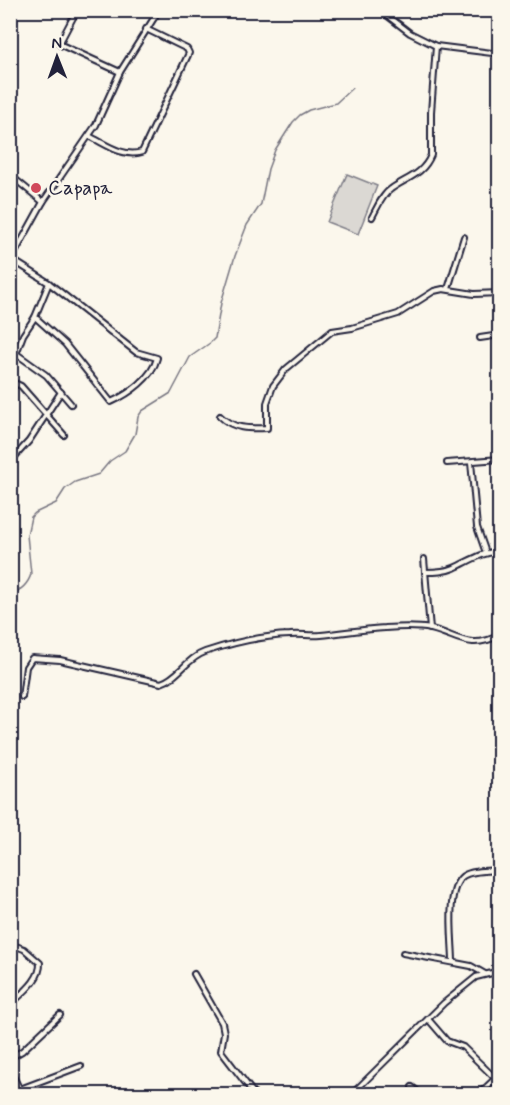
<svg xmlns="http://www.w3.org/2000/svg" width="510" height="1105" viewBox="0 0 510 1105" font-family="Mynerve,sans-serif">
	<rect width="100%" height="100%" fill="#fbf7ec"/>
	<filter id="ink" filterUnits="userSpaceOnUse"><feTurbulence type="fractalNoise" baseFrequency=".0167" numOctaves="2"/><feDisplacementMap in="SourceGraphic" scale="12" xChannelSelector="R" yChannelSelector="G"/><feConvolveMatrix kernelMatrix="1 2 1 2 8 2 1 2 1" color-interpolation-filters="sRGB"/></filter>
	<g filter="url(#ink)">
		<!-- green -->
		<path fill="#dbd8d3" stroke="#7e7d87" stroke-width="1.5" d="M347,174L377,186L358,234L327,222Z"/>
		<g fill="none" stroke-linecap="round" stroke-linejoin="round">
			<!-- stream -->
			<path stroke="#787681" stroke-width="1.5" d="M10,595C20,591 28,585 31,574L27,535L31,517L35,513L56,503L65,489L75,482L99,474L110,461L125,451L135,434L138,417L142,411L171,393L190,357L210,343L215,338L221,303L235,256L247,225L261,204L268,169L275,150L293,122L300,115L309,110L336,103L352,88"/>
			<!-- minor casing -->
			<g stroke="#22223b" stroke-width="8">
				<g id="minor">
					<path d="M77,10L59,44L120,72"/>
					<path d="M380,10L410,33L436,46L500,54"/>
					<path d="M89,136C106,144 123,158 142,152L189,53L187,49L146,29"/>
					<path d="M10,175L43,202"/>
					<path d="M372,217C377,208 382,195 391,189C406,178 423,175 431,155V112L436,46"/>
					<path d="M11,259L49,283L136,352L157,358C152,378 129,394 111,402L65,344L35,317"/>
					<path d="M11,260L43,202L96,125L120,72L159,10"/>
					<path d="M448,289L464,237"/>
					<path d="M480,338L500,335"/>
					<path d="M18,355L46,375L71,404"/>
					<path d="M10,370L23,335L35,317L49,283"/>
					<path d="M10,381L21,386L64,435"/>
					<path d="M220,416C233,429 249,429 267,428V403L273,386L286,369L332,331L352,328L398,314L434,291L443,289L474,294L500,293"/>
					<path d="M10,462L29,441L61,392"/>
					<path d="M471,462L477,527L486,553"/>
					<path d="M447,463L500,459"/>
					<path d="M424,559L430,629"/>
					<path d="M425,572C435,572 445,572 454,568C470,561 482,552 500,551"/>
					<path d="M22,697L26,667L32,658L60,660L161,683C178,678 187,658 205,652C232,643 261,636 290,635C300,634 311,636 321,635C343,633 364,629 385,628C399,627 416,626 431,629C459,636 469,651 500,635"/>
					<path d="M10,944L24,949L40,963C41,980 21,994 10,1005"/>
					<path d="M403,953L471,966L485,974"/>
					<path d="M453,962C453,940 445,890 463,876C472,870 489,871 500,870"/>
					<path d="M194,974L222,1023L224,1033L221,1051L254,1094"/>
					<path d="M428,1019L447,1041L463,1047L500,1083"/>
					<path d="M10,1058L22,1051L60,1015"/>
					<path d="M10,1070L22,1094"/>
					<path d="M412,1087L421,1094"/>
					<path d="M20,1089L81,1066"/>
					<path d="M352,1094L444,1003L476,977L500,971"/>
					<path d="M479,1094L495,1079"/>
				</g>
			</g>
			<!-- minor -->
			<use href="#minor" stroke="#fbf7ec" stroke-width="4"/>
		</g>
	</g>
	<!-- markers -->
	<circle fill="#d1495b" stroke="#fbf7ec" stroke-width="2" cx="36" cy="188" r="6"/>
	<g text-anchor="middle" dominant-baseline="central" stroke-width="5" stroke-linejoin="round" paint-order="stroke">
		<!-- poi labels -->
		<g font-size="21" fill="#22223b" stroke="#fbf7ec" text-anchor="start">
			<text x="48" y="188">Capapa</text>
		</g>
	</g>
	<!-- margin -->
	<rect width="510" height="1105" fill="none" stroke="#fbf7ec" stroke-width="36"/>
	<rect x="18" y="18" width="474" height="1069" fill="none" stroke="#22223b" stroke-width="2" filter="url(#ink)"/>
	<!-- north arrow -->
	<g transform="translate(57 57) rotate(359)" stroke="#fbf7ec" stroke-width="4.5" paint-order="stroke">
	<path d="M0-4.5L10 22L0 15L-10 22Z" fill="#22223b"/>
	<text y="-9" font-size="16" font-weight="bold" text-anchor="middle" fill="#22223b">N</text>
	</g>
</svg>
